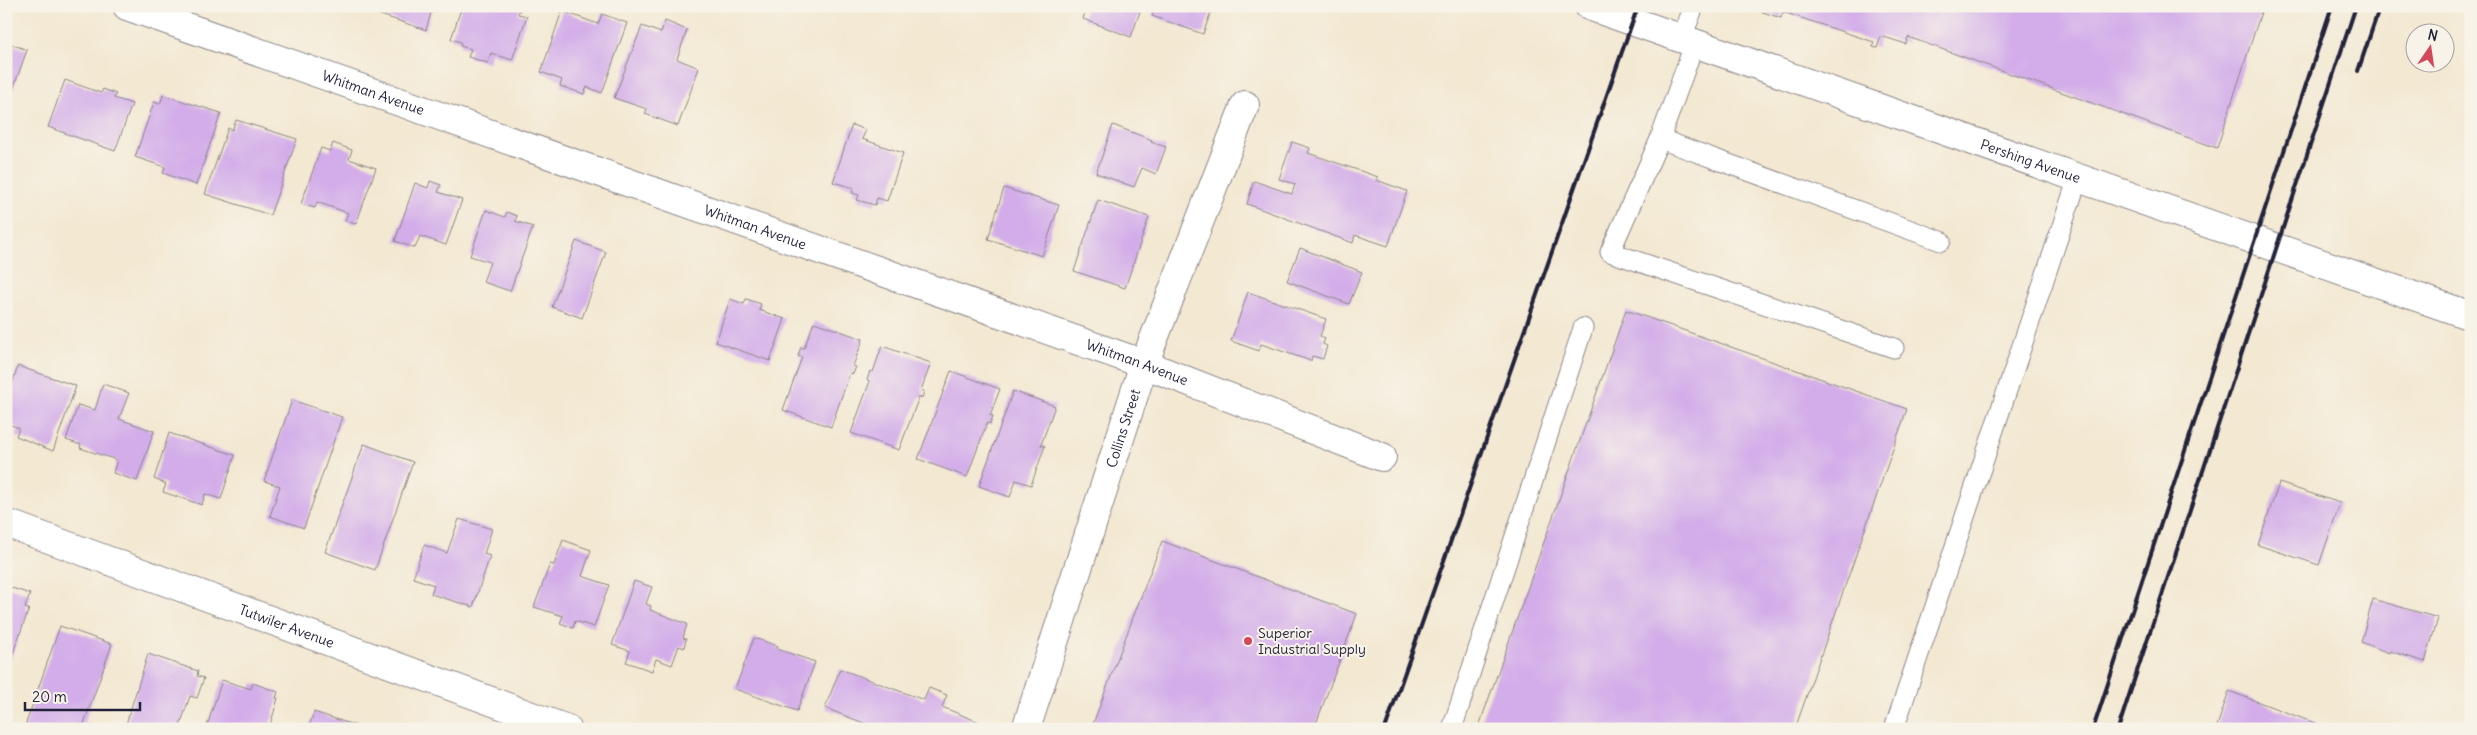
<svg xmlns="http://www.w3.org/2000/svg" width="2477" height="735" viewBox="0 0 2477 735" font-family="Delius,sans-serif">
	<rect width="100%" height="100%" fill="#f7f3e8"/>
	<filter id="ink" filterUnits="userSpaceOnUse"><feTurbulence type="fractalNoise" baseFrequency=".02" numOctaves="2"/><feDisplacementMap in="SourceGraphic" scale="10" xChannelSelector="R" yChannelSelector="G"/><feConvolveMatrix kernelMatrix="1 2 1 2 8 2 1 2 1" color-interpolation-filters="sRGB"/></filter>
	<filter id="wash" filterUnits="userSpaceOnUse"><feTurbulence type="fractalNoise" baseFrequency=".0096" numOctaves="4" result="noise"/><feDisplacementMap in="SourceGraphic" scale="20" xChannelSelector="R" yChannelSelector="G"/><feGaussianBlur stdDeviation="1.12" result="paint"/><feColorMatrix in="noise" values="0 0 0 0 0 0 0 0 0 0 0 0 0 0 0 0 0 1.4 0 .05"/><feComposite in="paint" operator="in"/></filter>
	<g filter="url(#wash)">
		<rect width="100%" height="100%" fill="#f3e8d2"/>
		<g id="blocks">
			<!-- building -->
			<g fill="#d3ade9">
				<path d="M380,6H433L426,30L378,14Z"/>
				<path d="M462,6H521L518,14L527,16L512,60L491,53L488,63L468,57L471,49L460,46L461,42L451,39Z"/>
				<path d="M1087,6H1142L1131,37L1083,19Z"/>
				<path d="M1156,6H1213L1203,34L1152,16Z"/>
				<path d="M1762,6H2263L2217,148L1908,37L1906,44L1881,36L1877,48L1873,47L1874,42L1783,12L1781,18L1760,11Z"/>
				<path d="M562,11L598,24L602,14L627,23L602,93L587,87L584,94L560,86L562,80L541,72Z"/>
				<path d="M665,21L687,30L677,59L699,68L678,126L645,114L647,109L614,98L642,26L661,33Z"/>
				<path d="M6,42L27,50L7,106H6Z"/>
				<path d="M65,80L101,93L103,89L116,94L114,98L132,104L115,151L48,127Z"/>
				<path d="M163,95L221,113L196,185L163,173L165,167L135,157L154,102L160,104Z"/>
				<path d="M236,120L297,139L270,215L205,194L228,128L232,130Z"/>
				<path d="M852,125L866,130L862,139L903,153L887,201L877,198L875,205L857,200L859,195L852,193L854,188L833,182Z"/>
				<path d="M1113,125L1152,140L1151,142L1166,147L1156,174L1142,168L1134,187L1096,173Z"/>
				<path d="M1292,142L1310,148L1308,153L1378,177L1376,180L1407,191L1388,246L1355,235L1353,243L1247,204L1254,181L1292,194L1295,184L1279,179Z"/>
				<path d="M333,143L352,150L349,159L376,168L356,224L345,221L348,213L317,202L315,208L301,204L321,148L330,151Z"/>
				<path d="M430,181L441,185L438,192L462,200L446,245L420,236L415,248L395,241L415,183L428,188Z"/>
				<path d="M1004,188L1059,205L1042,256L988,239Z"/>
				<path d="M1098,200L1149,217L1125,288L1074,271Z"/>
				<path d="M486,210L505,217L507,212L517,216L515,221L533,227L510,291L483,282L490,262L470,256Z"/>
				<path d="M576,241L606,252L582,318L552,307Z"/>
				<path d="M1300,248L1362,272L1349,304L1287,281Z"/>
				<path d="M1248,292L1326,319L1320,336L1325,338L1323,344L1327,346L1323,359L1312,356L1311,361L1261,344L1259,351L1231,341Z"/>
				<path d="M730,299L744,304L746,299L761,304L759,310L785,319L770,361L716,342Z"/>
				<path d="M1626,310L1907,409L1795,729H1478Z"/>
				<path d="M814,322L863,339L853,366L856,367L853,374L850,373L831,427L783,410L802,357L798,356L801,347L804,348Z"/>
				<path d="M882,346L931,363L921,390L924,391L922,398L919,397L899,450L851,433L870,381L867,380L870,371L873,372Z"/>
				<path d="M18,366L76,386L53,451L16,436L19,428L6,423V401Z"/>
				<path d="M951,371L1000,389L990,415L993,416L990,424L987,423L967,477L918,459Z"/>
				<path d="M103,384L129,393L119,419L154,431L137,481L113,473L117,460L80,448L81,445L66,440L78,405L95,410Z"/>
				<path d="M1013,391L1055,406L1041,445L1045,446L1031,485L1016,480L1010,497L979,486Z"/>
				<path d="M292,400L342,417L304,528L270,516L280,486L264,481Z"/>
				<path d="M169,433L235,455L221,499L205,494L202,505L163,492L166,484L154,479Z"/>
				<path d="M364,444L413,462L375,570L325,552Z"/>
				<path d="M2279,483L2340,503L2319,565L2258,545Z"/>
				<path d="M459,519L492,529L484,554L490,556L473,607L431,594L434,585L413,578L424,545L447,553Z"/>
				<path d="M563,540L591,550L582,576L609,585L594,627L575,621L573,628L560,623L563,616L534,607L550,564L554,565Z"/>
				<path d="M1162,541L1357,614L1314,729H1091Z"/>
				<path d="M634,581L652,587L646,604L651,606L650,610L687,624L683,638L686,639L684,648L679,646L672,665L656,659L652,671L626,662L630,651L612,645Z"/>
				<path d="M6,586L30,594L25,608L29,609L6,672Z"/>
				<path d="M2373,599L2438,618L2425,662L2390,651L2389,653L2361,642Z"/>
				<path d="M60,626L112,644L82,729H24Z"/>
				<path d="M754,638L778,646L777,649L815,662L797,711L735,689Z"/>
				<path d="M148,654L198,671L197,676L204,678L197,698L190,696L179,729H141L126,724Z"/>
				<path d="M840,669L924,700L929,688L947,695L942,707L979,722L976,729H879L825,708Z"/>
				<path d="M222,680L251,689L253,683L278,692L276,698H278L269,729H206Z"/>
				<path d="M2229,691L2331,729H2216Z"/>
				<path d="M314,712L363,728V729H308Z"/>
			</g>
		</g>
	</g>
	<g filter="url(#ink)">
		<use href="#blocks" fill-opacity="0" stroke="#8a8586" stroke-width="1"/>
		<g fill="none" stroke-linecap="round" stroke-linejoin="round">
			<!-- service casing -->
			<g stroke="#8a8586" stroke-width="21">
				<g id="service">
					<path d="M1681,40L1694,6"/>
					<path d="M1694,45L1660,139L1941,241"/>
					<path d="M1660,139L1610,252L1894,348"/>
					<path d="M1452,729L1583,328"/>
					<path d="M1894,729L2078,178"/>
				</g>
			</g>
			<!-- minor casing -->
			<g stroke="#8a8586" stroke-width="30">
				<g id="minor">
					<path id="s1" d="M127,6L1144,364L1382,457"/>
					<path id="s2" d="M6,523L567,729"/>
					<path id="s3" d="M1026,729L1144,364L1245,105"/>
				</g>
			</g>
			<!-- tertiary casing -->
			<g stroke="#8a8586" stroke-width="30">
				<g id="tertiary">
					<path id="s4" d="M1589,6L2471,316"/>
				</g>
			</g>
			<!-- service -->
			<use href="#service" stroke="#fff" stroke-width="19"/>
			<!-- minor -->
			<use href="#minor" stroke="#fff" stroke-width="28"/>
			<!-- tertiary -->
			<use href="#tertiary" stroke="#fff" stroke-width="28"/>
			<!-- rail -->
			<g stroke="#22223b" stroke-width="4">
				<path d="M2358,71L2380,6"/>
				<path d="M1385,729L1638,6"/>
				<path d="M2093,729L2332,6"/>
				<path d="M2118,729L2356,6"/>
			</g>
		</g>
	</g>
	<!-- markers -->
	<circle fill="#d1495b" stroke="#f7f3e8" stroke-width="2" cx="1248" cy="641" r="5"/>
	<g text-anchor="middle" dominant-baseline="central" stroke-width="4" stroke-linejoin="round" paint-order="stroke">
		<!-- street labels -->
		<g font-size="14" fill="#22223b" stroke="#f7f3e8">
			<text stroke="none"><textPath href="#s1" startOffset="261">Whitman Avenue</textPath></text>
			<text stroke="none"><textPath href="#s4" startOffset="468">Pershing Avenue</textPath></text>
			<text stroke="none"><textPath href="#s1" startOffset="666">Whitman Avenue</textPath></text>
			<text stroke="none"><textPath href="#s1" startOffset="1071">Whitman Avenue</textPath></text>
			<text stroke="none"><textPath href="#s3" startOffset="316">Collins Street</textPath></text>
			<text stroke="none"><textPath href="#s2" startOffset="299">Tutwiler Avenue</textPath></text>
		</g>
		<!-- poi labels -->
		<g font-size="14" fill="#22223b" stroke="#f7f3e8" text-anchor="start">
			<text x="1258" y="633">Superior<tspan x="1258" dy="16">Industrial Supply</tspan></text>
		</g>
	</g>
	<!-- margin -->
	<rect width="2477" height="735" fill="none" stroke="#f7f3e8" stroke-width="25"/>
	<!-- north arrow -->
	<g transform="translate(2430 48) rotate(13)"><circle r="24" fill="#f7f3e8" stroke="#a29fa3"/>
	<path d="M0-4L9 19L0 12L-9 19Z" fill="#d1495b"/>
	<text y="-8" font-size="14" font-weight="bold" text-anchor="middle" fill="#22223b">N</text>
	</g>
	<!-- scale -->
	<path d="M25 702v8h115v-8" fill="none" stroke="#22223b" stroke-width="2.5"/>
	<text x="32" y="702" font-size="15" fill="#22223b" stroke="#f7f3e8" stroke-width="4" paint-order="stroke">20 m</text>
</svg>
